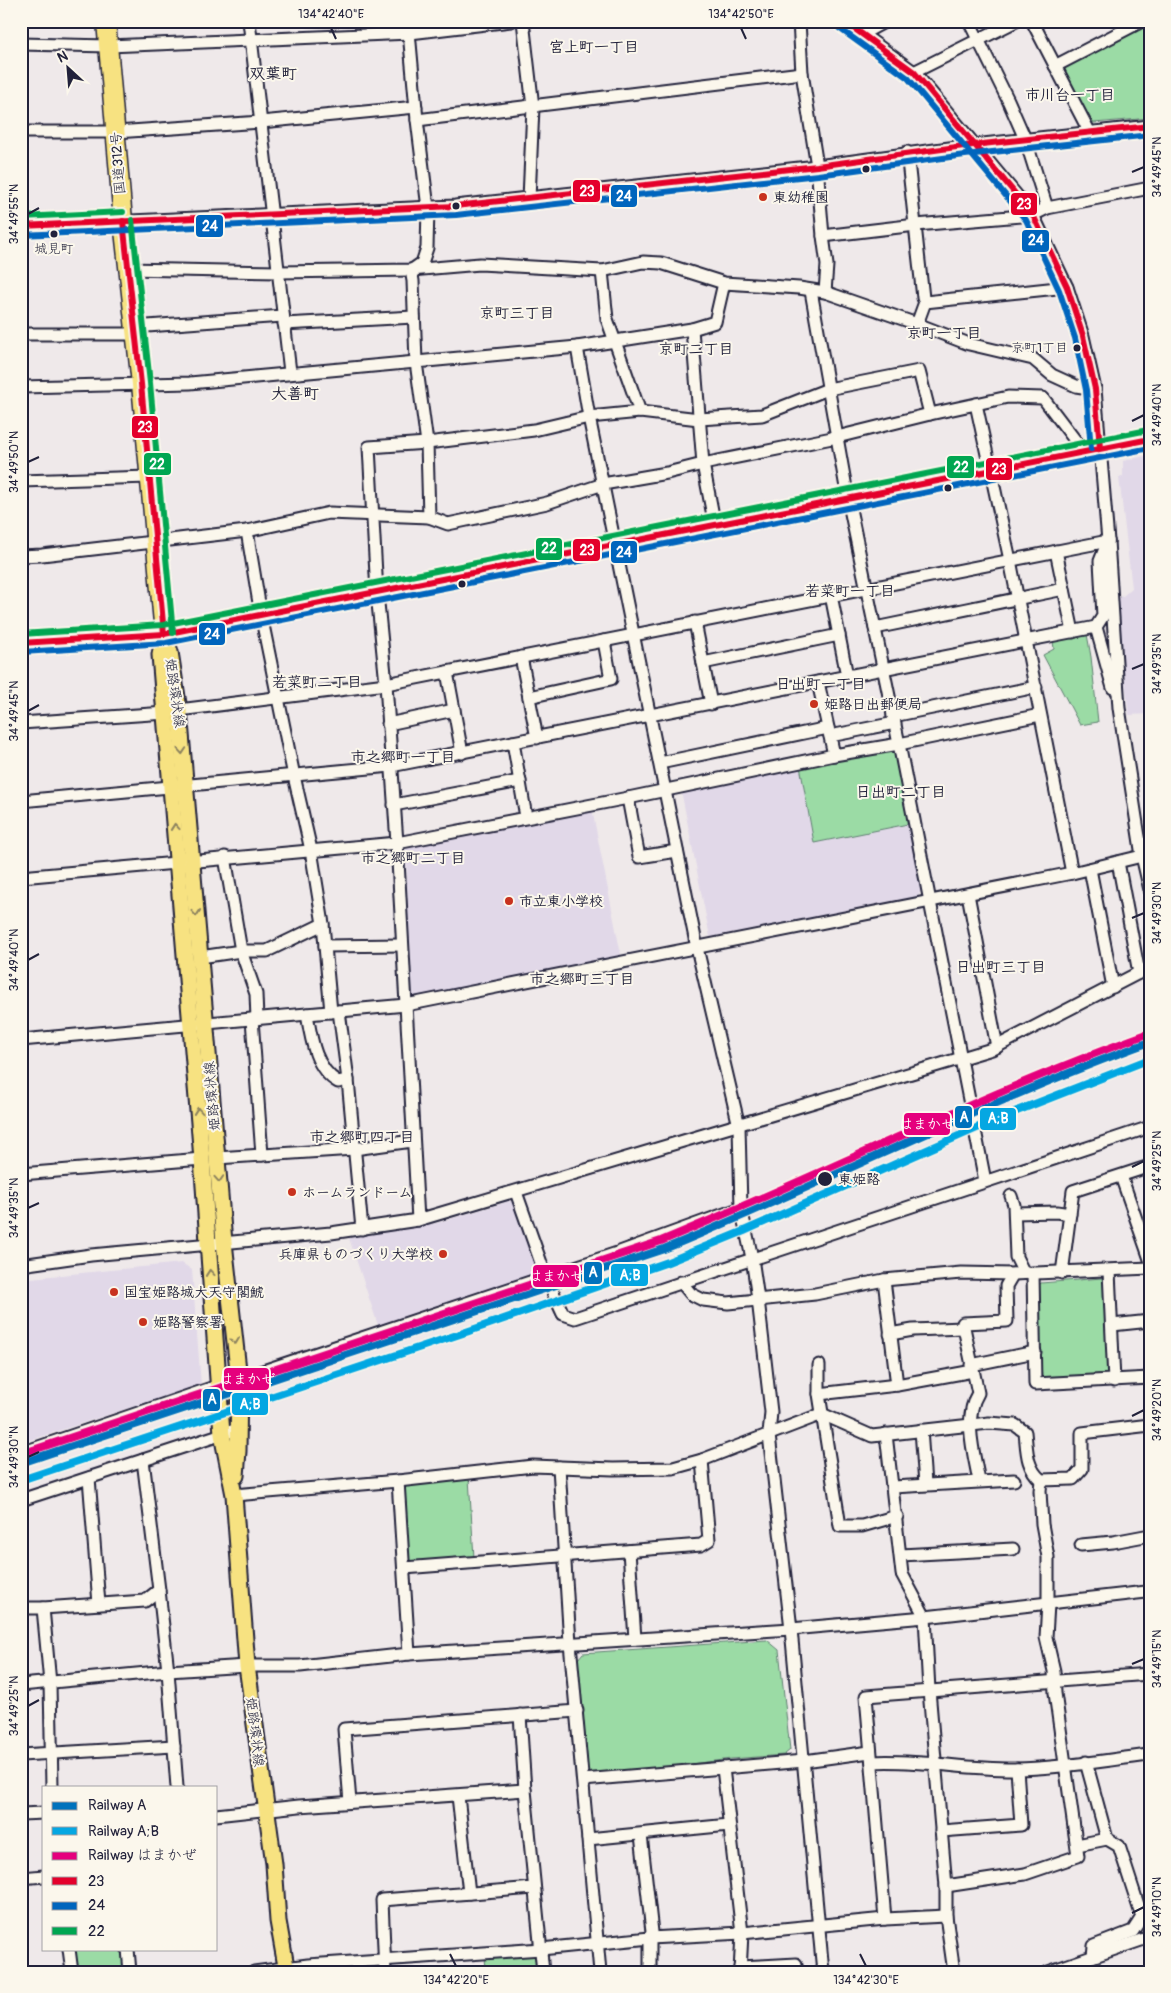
<svg xmlns="http://www.w3.org/2000/svg" width="1171" height="1993" viewBox="0 0 1171 1993" font-family="Pangolin,'Klee One',sans-serif">
	<rect width="100%" height="100%" fill="#efe9ea"/>
	<filter id="ink" filterUnits="userSpaceOnUse"><feTurbulence type="fractalNoise" baseFrequency=".02" numOctaves="2"/><feDisplacementMap in="SourceGraphic" scale="10" xChannelSelector="R" yChannelSelector="G"/><feConvolveMatrix kernelMatrix="1 2 1 2 8 2 1 2 1" color-interpolation-filters="sRGB"/></filter>
	<g filter="url(#ink)">
		<!-- built -->
		<g fill="#e1d8e8">
			<path d="M1150,455V714L1129,715L1115,598L1123,596L1132,588L1119,477L1123,476V461Z"/>
			<path d="M800,766L814,843L908,824L921,891L918,896L710,937L681,790Z"/>
			<path d="M592,809L621,955L414,998L410,993L406,846Z"/>
			<path d="M510,1201L515,1204L537,1270L536,1275L379,1328L349,1238L437,1223Z"/>
			<path d="M182,1263L192,1270L201,1385L21,1443V1279Z"/>
		</g>
		<!-- green -->
		<g fill="#9bdba5" stroke="#5e7e70">
			<path d="M1141,26L1146,31L1150,42V118L1094,123L1089,120L1063,71L1066,65Z"/>
			<path d="M1087,634L1091,657L1098,722L1080,725L1043,655L1054,649L1053,641Z"/>
			<path d="M890,748L895,753L908,824L814,843L800,766Z"/>
			<path d="M1102,1278L1106,1281L1110,1369L1107,1374L1042,1380L1037,1287L1041,1283Z"/>
			<path d="M469,1478L474,1558L413,1563L408,1558L403,1489L407,1484Z"/>
			<path d="M767,1640L779,1650L790,1750L784,1755L731,1759L593,1776L588,1770L578,1659L583,1653Z"/>
			<path d="M72,1949H123L125,1972H75Z"/>
			<path d="M533,1953L537,1957L538,1972H486L485,1956Z"/>
		</g>
		<g fill="none" stroke-linecap="round" stroke-linejoin="round">
			<!-- stream -->
			<path stroke="#5e89a2" stroke-width="3" d="M1148,722L1150,723"/>
			<!-- minor casing -->
			<g stroke="#22223b" stroke-width="15">
				<g id="minor">
					<path d="M249,21L290,372"/>
					<path d="M408,21L417,120L428,208L427,248L422,263L412,270"/>
					<path d="M523,21L533,107L529,199"/>
					<path d="M799,21L802,73L817,166L823,236L827,265L825,292"/>
					<path d="M844,21L914,72L1033,215L1067,287L1083,336L1095,389L1108,541L1119,708L1142,856L1150,890"/>
					<path d="M969,21L1008,100L1026,141L1047,208"/>
					<path d="M1032,21L1090,133"/>
					<path d="M862,34L886,21"/>
					<path d="M21,44L109,46L410,33L511,21"/>
					<path d="M1055,66L1142,21"/>
					<path d="M914,72L1016,21"/>
					<path d="M417,120L802,73"/>
					<path d="M21,132H116L261,122L416,107"/>
					<path d="M907,152L923,298L925,302L917,324"/>
					<path d="M21,226L455,206L817,166L964,146L1150,126"/>
					<path d="M823,236L916,225L1033,215L1047,208L1150,188"/>
					<path d="M128,269L278,272L411,270L480,264L602,271L643,262L661,263L724,283L799,288L825,292L917,324L969,344L1033,359L1052,375L1076,386L1095,389"/>
					<path d="M411,270L413,281L416,362L427,443L429,517"/>
					<path d="M602,271L607,319L640,412"/>
					<path d="M811,291L848,499L899,744L985,1181"/>
					<path d="M925,302L1067,287"/>
					<path d="M284,324L414,317"/>
					<path d="M134,327L283,316"/>
					<path d="M692,329L703,464L715,526"/>
					<path d="M21,334H135"/>
					<path d="M577,347L589,417L697,948L739,1126L741,1208L752,1258L758,1299L771,1412L769,1435L791,1629L823,1972"/>
					<path d="M21,387L190,383L416,362L577,347L692,329L715,322L724,283"/>
					<path d="M976,404L1010,560L1072,873"/>
					<path d="M21,481L149,477"/>
					<path d="M247,531L261,615L294,776L311,850L323,924L331,1012"/>
					<path d="M1056,551L1073,632"/>
					<path d="M21,556L42,555L247,531L329,513L429,517L448,524L547,503L603,484L667,473L703,464L837,437L930,414L1008,397L1043,398L1084,452"/>
					<path d="M831,595L847,676"/>
					<path d="M695,622L711,704"/>
					<path d="M1096,627L1113,688"/>
					<path d="M875,628L1064,589"/>
					<path d="M521,657L537,738"/>
					<path d="M703,663L839,635"/>
					<path d="M447,672L462,753"/>
					<path d="M818,682L834,755"/>
					<path d="M529,697L611,679L604,641"/>
					<path d="M179,710L386,684L1108,541"/>
					<path d="M893,716L1036,687"/>
					<path d="M21,723L166,713"/>
					<path d="M388,724L454,710"/>
					<path d="M830,736L895,723"/>
					<path d="M513,742L526,817"/>
					<path d="M660,763L828,728"/>
					<path d="M628,798L639,857L677,851"/>
					<path d="M21,801L391,766L1096,627L1103,616L1100,561L1108,541"/>
					<path d="M394,805L520,781"/>
					<path d="M225,857L241,951L256,994L257,1019"/>
					<path d="M1118,862L1139,973"/>
					<path d="M1090,869L1113,987"/>
					<path d="M21,877L397,843L628,798L834,755L899,744L1040,715"/>
					<path d="M968,894L997,1047"/>
					<path d="M325,946L402,945"/>
					<path d="M200,957L241,951H267L323,924"/>
					<path d="M339,1011L348,1080L362,1229"/>
					<path d="M307,1014C311,1038 315,1069 338,1082L348,1080"/>
					<path d="M252,1019L262,1155"/>
					<path d="M21,1040L406,1005L1072,873L1142,856"/>
					<path d="M217,1158L354,1149L412,1141"/>
					<path d="M21,1174L202,1159"/>
					<path d="M1121,1176L1150,1259"/>
					<path d="M516,1192L546,1277L563,1314L575,1318L1150,1127"/>
					<path d="M1011,1196L1014,1205L1016,1257L1024,1273"/>
					<path d="M1015,1213L1057,1212L1070,1214"/>
					<path d="M418,1220L397,843L386,684L377,593L369,447L427,443L534,430L589,417L640,412L699,419L762,415L828,389L919,371L930,414"/>
					<path d="M21,1265L91,1255L331,1233L418,1220L992,1049L1150,967"/>
					<path d="M1109,1271L1114,1381"/>
					<path d="M1033,1273L1035,1384L1150,1378"/>
					<path d="M1062,1273L1073,1191L1150,1166"/>
					<path d="M884,1280L897,1385"/>
					<path d="M681,1282L691,1294L703,1300L728,1303L815,1294L884,1280L961,1273L1013,1274L1150,1268"/>
					<path d="M1112,1325L1150,1321"/>
					<path d="M890,1334L913,1330L963,1328"/>
					<path d="M819,1365V1394L840,1526H862L897,1516"/>
					<path d="M971,1365L1035,1352"/>
					<path d="M239,1379L617,1253L741,1208"/>
					<path d="M819,1394L897,1385L973,1371"/>
					<path d="M921,1430L925,1484"/>
					<path d="M886,1434L902,1574L925,1617L929,1690L946,1886V1916L954,1972"/>
					<path d="M21,1453L220,1385"/>
					<path d="M559,1467L570,1643L600,1972"/>
					<path d="M89,1478L99,1604"/>
					<path d="M398,1481L409,1654"/>
					<path d="M979,1481C974,1454 963,1417 978,1393L963,1323L1007,1321L1006,1286L1013,1274"/>
					<path d="M893,1487L1014,1480"/>
					<path d="M234,1495L398,1481L533,1466L613,1469L673,1468L702,1460L822,1414L872,1436L989,1423L1015,1425L1025,1432C1027,1451 1026,1467 1041,1480L1073,1479L1082,1469V1433L1150,1425"/>
					<path d="M21,1500L238,1429"/>
					<path d="M1081,1545L1113,1542L1150,1535"/>
					<path d="M629,1551L635,1639"/>
					<path d="M901,1555L1013,1549"/>
					<path d="M404,1568L701,1545L709,1540L702,1460"/>
					<path d="M159,1590L168,1671L177,1787"/>
					<path d="M21,1608H43L50,1683L52,1787"/>
					<path d="M43,1608L145,1601L159,1590L143,1460"/>
					<path d="M21,1685L168,1671L247,1666H300L409,1654L791,1629L925,1617L1146,1592L1150,1589"/>
					<path d="M520,1715L525,1790L543,1972"/>
					<path d="M21,1755L174,1746"/>
					<path d="M872,1762C920,1759 968,1770 1017,1769C1061,1768 1106,1760 1150,1755"/>
					<path d="M1086,1762L1107,1839L1119,1846L1142,1917L1133,1931L1094,1946L1093,1956"/>
					<path d="M723,1768L742,1933L740,1972"/>
					<path d="M583,1780L804,1761L870,1752"/>
					<path d="M458,1796L469,1893"/>
					<path d="M350,1802L344,1729L577,1711"/>
					<path d="M21,1814L44,1813"/>
					<path d="M216,1815L299,1806L525,1790"/>
					<path d="M941,1831L1021,1825L1017,1769"/>
					<path d="M641,1835L652,1932L650,1938V1972"/>
					<path d="M588,1839L729,1825"/>
					<path d="M1077,1845L1107,1839"/>
					<path d="M21,1878L44,1876"/>
					<path d="M946,1886L1025,1874L1078,1856L1055,1693L1054,1671L1046,1637L1048,1604V1557L1042,1524L1040,1491L1041,1480"/>
					<path d="M885,1919L866,1696L1149,1674"/>
					<path d="M69,1949L72,1972"/>
					<path d="M128,1949L130,1972"/>
					<path d="M740,1967L796,1964V1972"/>
					<path d="M254,1972L308,1965L541,1949L650,1938L742,1933L885,1919L946,1916"/>
					<path d="M385,1972L382,1900L534,1888"/>
					<path d="M1048,1972L1150,1937"/>
				</g>
			</g>
			<!-- major casing -->
			<g stroke="#22223b" stroke-width="19">
				<g id="major">
					<path d="M164,634L160,655L202,1159L222,1434L234,1495L247,1666L274,1864L278,1921L287,1972"/>
					<path d="M165,636L170,652L179,710L224,1242L239,1379L238,1451L236,1476"/>
				</g>
			</g>
			<!-- highway casing -->
			<g stroke="#22223b" stroke-width="21">
				<g id="highway">
					<path d="M106,21L123,221L141,384L164,634"/>
					<path d="M21,643L164,634L1150,439"/>
				</g>
			</g>
			<!-- minor -->
			<use href="#minor" stroke="#fbf7ec" stroke-width="11"/>
			<!-- major -->
			<use href="#major" stroke="#f7e281" stroke-width="15"/>
			<!-- highway -->
			<use href="#highway" stroke="#f7e281" stroke-width="18"/>
			<!-- bus-1 casing -->
			<g stroke="#fbf7ec" stroke-width="10">
				<g id="bus-1">
					<path d="M844,21L914,72L1033,215L1067,287L1083,336L1095,389L1100,448"/>
					<path d="M123,221L141,384L164,634"/>
					<path d="M21,226L455,206L817,166L964,146L1150,126"/>
					<path d="M21,643L164,634L1150,439"/>
				</g>
			</g>
			<!-- bus-2 casing -->
			<g stroke="#fbf7ec" stroke-width="10">
				<g id="bus-2">
					<path d="M839,28L908,78L1026,220L1059,290L1075,338L1086,390L1091,449"/>
					<path d="M21,235L456,215L818,175L965,155L1150,135"/>
					<path d="M22,652L166,643L1150,448"/>
				</g>
			</g>
			<!-- bus-3 casing -->
			<g stroke="#fbf7ec" stroke-width="10">
				<g id="bus-3">
					<path d="M21,217L123,212"/>
					<path d="M132,220L150,383L173,633"/>
					<path d="M21,634L163,625L1148,430"/>
				</g>
			</g>
			<!-- bus-1 -->
			<use href="#bus-1" stroke="#e4002b" stroke-width="6"/>
			<!-- bus-2 -->
			<use href="#bus-2" stroke="#0065bd" stroke-width="6"/>
			<!-- bus-3 -->
			<use href="#bus-3" stroke="#00a651" stroke-width="6"/>
			<!-- rail-1 casing -->
			<g stroke="#fbf7ec" stroke-width="11">
				<path id="rail-1" d="M21,1463L664,1249C827,1182 984,1102 1150,1042"/>
			</g>
			<!-- rail-2 casing -->
			<g stroke="#fbf7ec" stroke-width="11">
				<path id="rail-2" d="M24,1479L469,1331L668,1262L744,1231L1004,1116L1150,1059"/>
			</g>
			<!-- rail-3 casing -->
			<g stroke="#fbf7ec" stroke-width="11">
				<path id="rail-3" d="M21,1454L661,1241C824,1174 981,1094 1147,1034"/>
			</g>
			<!-- rail-1 -->
			<use href="#rail-1" stroke="#0072bc" stroke-width="8"/>
			<!-- rail-2 -->
			<use href="#rail-2" stroke="#05a7e2" stroke-width="8"/>
			<!-- rail-3 -->
			<use href="#rail-3" stroke="#e5007d" stroke-width="8"/>
		</g>
		<!-- one-way arrows -->
		<defs><path id="oneway-chevron" d="M-2-3.5L2.5 0L-2 3.5" fill="none" stroke-width="1.6" stroke-linecap="round" stroke-linejoin="round" transform="scale(1.25)"/></defs>
		<g stroke="#8c825e">
			<use href="#oneway-chevron" transform="translate(182 751) rotate(86)"/>
			<use href="#oneway-chevron" transform="translate(175 827) rotate(-95)"/>
			<use href="#oneway-chevron" transform="translate(196 913) rotate(85)"/>
			<use href="#oneway-chevron" transform="translate(198 1111) rotate(-95)"/>
			<use href="#oneway-chevron" transform="translate(219 1179) rotate(86)"/>
			<use href="#oneway-chevron" transform="translate(210 1273) rotate(-95)"/>
			<use href="#oneway-chevron" transform="translate(235 1341) rotate(84)"/>
		</g>
	</g>
	<!-- ticks -->
	<path fill="none" stroke="#22223b" stroke-width="2" d="M331,28L336,39M741,28L746,39M1132,172L1144,167M28,214L39,208M1132,421L1144,415M28,462L39,457M1132,669L1144,664M28,711L39,705M1132,918L1144,913M28,960L39,954M1132,1167L1144,1161M28,1208L39,1203M1132,1416L1144,1410M28,1457L39,1452M1132,1664L1144,1659M28,1706L39,1700M1132,1913L1144,1907M450,1954L456,1966M860,1954L866,1966"/>
	<!-- markers -->
	<g fill="#22223b" stroke="#fbf7ec" stroke-width="2">
		<circle cx="866" cy="169" r="4.5"/>
		<circle cx="456" cy="206" r="4.5"/>
		<circle cx="54" cy="234" r="4.5"/>
		<circle cx="1077" cy="348" r="4.5"/>
		<circle cx="948" cy="488" r="4.5"/>
		<circle cx="462" cy="584" r="4.5"/>
		<circle cx="825" cy="1179" r="8"/>
	</g>
	<g fill="#c8321e" stroke="#fbf7ec" stroke-width="2">
		<circle cx="763" cy="197" r="5"/>
		<circle cx="814" cy="704" r="5"/>
		<circle cx="509" cy="901" r="5"/>
		<circle cx="292" cy="1192" r="5"/>
		<circle cx="443" cy="1254" r="5"/>
		<circle cx="114" cy="1292" r="5"/>
		<circle cx="143" cy="1322" r="5"/>
	</g>
	<g text-anchor="middle" dominant-baseline="central" stroke-width="4" stroke-linejoin="round" paint-order="stroke">
		<!-- bus labels -->
		<g font-size="13" fill="#22223b" stroke="#fbf7ec">
			<text x="54" y="249">城見町</text>
			<text x="1068" y="348" text-anchor="end">京町1丁目</text>
		</g>
		<!-- street labels -->
		<g font-size="14" fill="#22223b" stroke="#fbf7ec">
			<text transform="translate(118 163) rotate(-94)">国道312号</text>
			<text transform="translate(175 693) rotate(82)">姫路環状線</text>
			<text transform="translate(212 1096) rotate(-95)">姫路環状線</text>
			<text transform="translate(255 1732) rotate(83)">姫路環状線</text>
		</g>
		<!-- poi labels -->
		<g font-size="14" font-weight="bold" fill="#22223b" stroke="#fbf7ec" text-anchor="start">
			<text x="773" y="197">東幼稚園</text>
			<text x="824" y="704">姫路日出郵便局</text>
			<text x="519" y="901">市立東小学校</text>
			<text x="302" y="1192">ホームランドーム</text>
			<text x="433" y="1254" text-anchor="end">兵庫県ものづくり大学校</text>
			<text x="124" y="1292">国宝姫路城大天守閣鯱</text>
			<text x="153" y="1322">姫路警察署</text>
		</g>
		<!-- stop labels -->
		<g font-size="14" font-weight="bold" fill="#22223b" stroke="#fbf7ec" text-anchor="start">
			<text x="838" y="1179">東姫路</text>
		</g>
		<!-- neighbourhood labels -->
		<g font-size="15" font-weight="bold" fill="#22223b" stroke="#fbf7ec">
			<text x="594" y="47">宮上町一丁目</text>
			<text x="1070" y="95">市川台一丁目</text>
			<text x="517" y="313">京町三丁目</text>
			<text x="944" y="333">京町一丁目</text>
			<text x="696" y="349">京町二丁目</text>
			<text x="850" y="591">若菜町一丁目</text>
			<text x="317" y="682">若菜町二丁目</text>
			<text x="821" y="684">日出町一丁目</text>
			<text x="403" y="757">市之郷町一丁目</text>
			<text x="901" y="792">日出町二丁目</text>
			<text x="413" y="858">市之郷町二丁目</text>
			<text x="1001" y="967">日出町三丁目</text>
			<text x="582" y="979">市之郷町三丁目</text>
			<text x="362" y="1137">市之郷町四丁目</text>
		</g>
		<!-- quarter labels -->
		<g font-size="16" font-weight="bold" fill="#22223b" stroke="#fbf7ec">
			<text x="273" y="74">双葉町</text>
			<text x="295" y="394">大善町</text>
		</g>
	</g>
	<g stroke="#fbf7ec" stroke-width="2">
		<rect x="572" y="179" width="29" height="24" rx="5" fill="#e4002b"/>
		<rect x="610" y="184" width="28" height="24" rx="5" fill="#0065bd"/>
		<rect x="1010" y="192" width="28" height="24" rx="5" fill="#e4002b"/>
		<rect x="195" y="214" width="29" height="24" rx="5" fill="#0065bd"/>
		<rect x="1021" y="229" width="29" height="24" rx="5" fill="#0065bd"/>
		<rect x="131" y="415" width="28" height="24" rx="5" fill="#e4002b"/>
		<rect x="143" y="452" width="29" height="24" rx="5" fill="#00a651"/>
		<rect x="946" y="455" width="29" height="24" rx="5" fill="#00a651"/>
		<rect x="985" y="457" width="28" height="24" rx="5" fill="#e4002b"/>
		<rect x="535" y="537" width="28" height="24" rx="5" fill="#00a651"/>
		<rect x="572" y="538" width="29" height="24" rx="5" fill="#e4002b"/>
		<rect x="610" y="540" width="28" height="24" rx="5" fill="#0065bd"/>
		<rect x="198" y="622" width="28" height="24" rx="5" fill="#0065bd"/>
		<rect x="954" y="1105" width="19" height="24" rx="5" fill="#0072bc"/>
		<rect x="979" y="1107" width="38" height="24" rx="5" fill="#05a7e2"/>
		<rect x="903" y="1112" width="48" height="24" rx="5" fill="#e5007d"/>
		<rect x="583" y="1261" width="20" height="24" rx="5" fill="#0072bc"/>
		<rect x="610" y="1263" width="39" height="24" rx="5" fill="#05a7e2"/>
		<rect x="532" y="1264" width="48" height="24" rx="5" fill="#e5007d"/>
		<rect x="223" y="1367" width="47" height="24" rx="5" fill="#e5007d"/>
		<rect x="202" y="1388" width="19" height="24" rx="5" fill="#0072bc"/>
		<rect x="231" y="1392" width="38" height="24" rx="5" fill="#05a7e2"/>
	</g>
	<g font-size="14" text-anchor="middle" font-weight="bold" fill="#fff">
		<text x="587" y="196">23</text>
		<text x="624" y="201">24</text>
		<text x="1024" y="209">23</text>
		<text x="210" y="231">24</text>
		<text x="1036" y="245">24</text>
		<text x="145" y="432">23</text>
		<text x="157" y="469">22</text>
		<text x="961" y="472">22</text>
		<text x="999" y="474">23</text>
		<text x="549" y="553">22</text>
		<text x="587" y="555">23</text>
		<text x="624" y="557">24</text>
		<text x="212" y="639">24</text>
		<text x="964" y="1122">A</text>
		<text x="998" y="1123">A;B</text>
		<text x="927" y="1129">はまかぜ</text>
		<text x="593" y="1277">A</text>
		<text x="630" y="1280">A;B</text>
		<text x="556" y="1281">はまかぜ</text>
		<text x="247" y="1384">はまかぜ</text>
		<text x="212" y="1404">A</text>
		<text x="250" y="1409">A;B</text>
	</g>
	<!-- margin -->
	<rect width="1171" height="1993" fill="none" stroke="#fbf7ec" stroke-width="55"/>
	<!-- legend -->
	<rect x="42" y="1786" width="175" height="165" fill="#fbf7ec" stroke="#a4a2a5"/>
	<rect x="52" y="1802" width="25" height="8" fill="#0072bc" stroke="#a4a2a5"/>
	<text x="88" y="1810" font-size="15" fill="#22223b">Railway A</text>
	<rect x="52" y="1827" width="25" height="8" fill="#05a7e2" stroke="#a4a2a5"/>
	<text x="88" y="1836" font-size="15" fill="#22223b">Railway A;B</text>
	<rect x="52" y="1852" width="25" height="8" fill="#e5007d" stroke="#a4a2a5"/>
	<text x="88" y="1860" font-size="15" fill="#22223b">Railway はまかぜ</text>
	<rect x="52" y="1877" width="25" height="8" fill="#e4002b" stroke="#a4a2a5"/>
	<text x="88" y="1886" font-size="15" fill="#22223b">23</text>
	<rect x="52" y="1902" width="25" height="8" fill="#0065bd" stroke="#a4a2a5"/>
	<text x="88" y="1910" font-size="15" fill="#22223b">24</text>
	<rect x="52" y="1927" width="25" height="8" fill="#00a651" stroke="#a4a2a5"/>
	<text x="88" y="1936" font-size="15" fill="#22223b">22</text>
	<!-- north arrow -->
	<g transform="translate(68 68) rotate(334)" stroke="#fbf7ec" stroke-width="4" paint-order="stroke">
	<path d="M0-4L9 19L0 12L-9 19Z" fill="#22223b"/>
	<text y="-8" font-size="14" font-weight="bold" text-anchor="middle" fill="#22223b">N</text>
	</g>
	<rect x="28" y="28" width="1116" height="1938" fill="none" stroke="#22223b" stroke-width="2"/>
	<g font-size="12" text-anchor="middle" fill="#22223b">
		<text x="331" y="18">134°42'40"E</text>
		<text x="741" y="18">134°42'50"E</text>
		<text transform="translate(1157 167) rotate(-90)" y="4">34°49'45"N</text>
		<text transform="translate(14 214) rotate(-90)" y="4">34°49'55"N</text>
		<text transform="translate(1157 415) rotate(-90)" y="4">34°49'40"N</text>
		<text transform="translate(14 462) rotate(-90)" y="4">34°49'50"N</text>
		<text transform="translate(1157 664) rotate(-90)" y="4">34°49'35"N</text>
		<text transform="translate(14 711) rotate(-90)" y="4">34°49'45"N</text>
		<text transform="translate(1157 913) rotate(-90)" y="4">34°49'30"N</text>
		<text transform="translate(14 960) rotate(-90)" y="4">34°49'40"N</text>
		<text transform="translate(1157 1161) rotate(-90)" y="4">34°49'25"N</text>
		<text transform="translate(14 1208) rotate(-90)" y="4">34°49'35"N</text>
		<text transform="translate(1157 1410) rotate(-90)" y="4">34°49'20"N</text>
		<text transform="translate(14 1457) rotate(-90)" y="4">34°49'30"N</text>
		<text transform="translate(1157 1659) rotate(-90)" y="4">34°49'15"N</text>
		<text transform="translate(14 1706) rotate(-90)" y="4">34°49'25"N</text>
		<text transform="translate(1157 1907) rotate(-90)" y="4">34°49'10"N</text>
		<text x="456" y="1984">134°42'20"E</text>
		<text x="866" y="1984">134°42'30"E</text>
	</g>
</svg>
